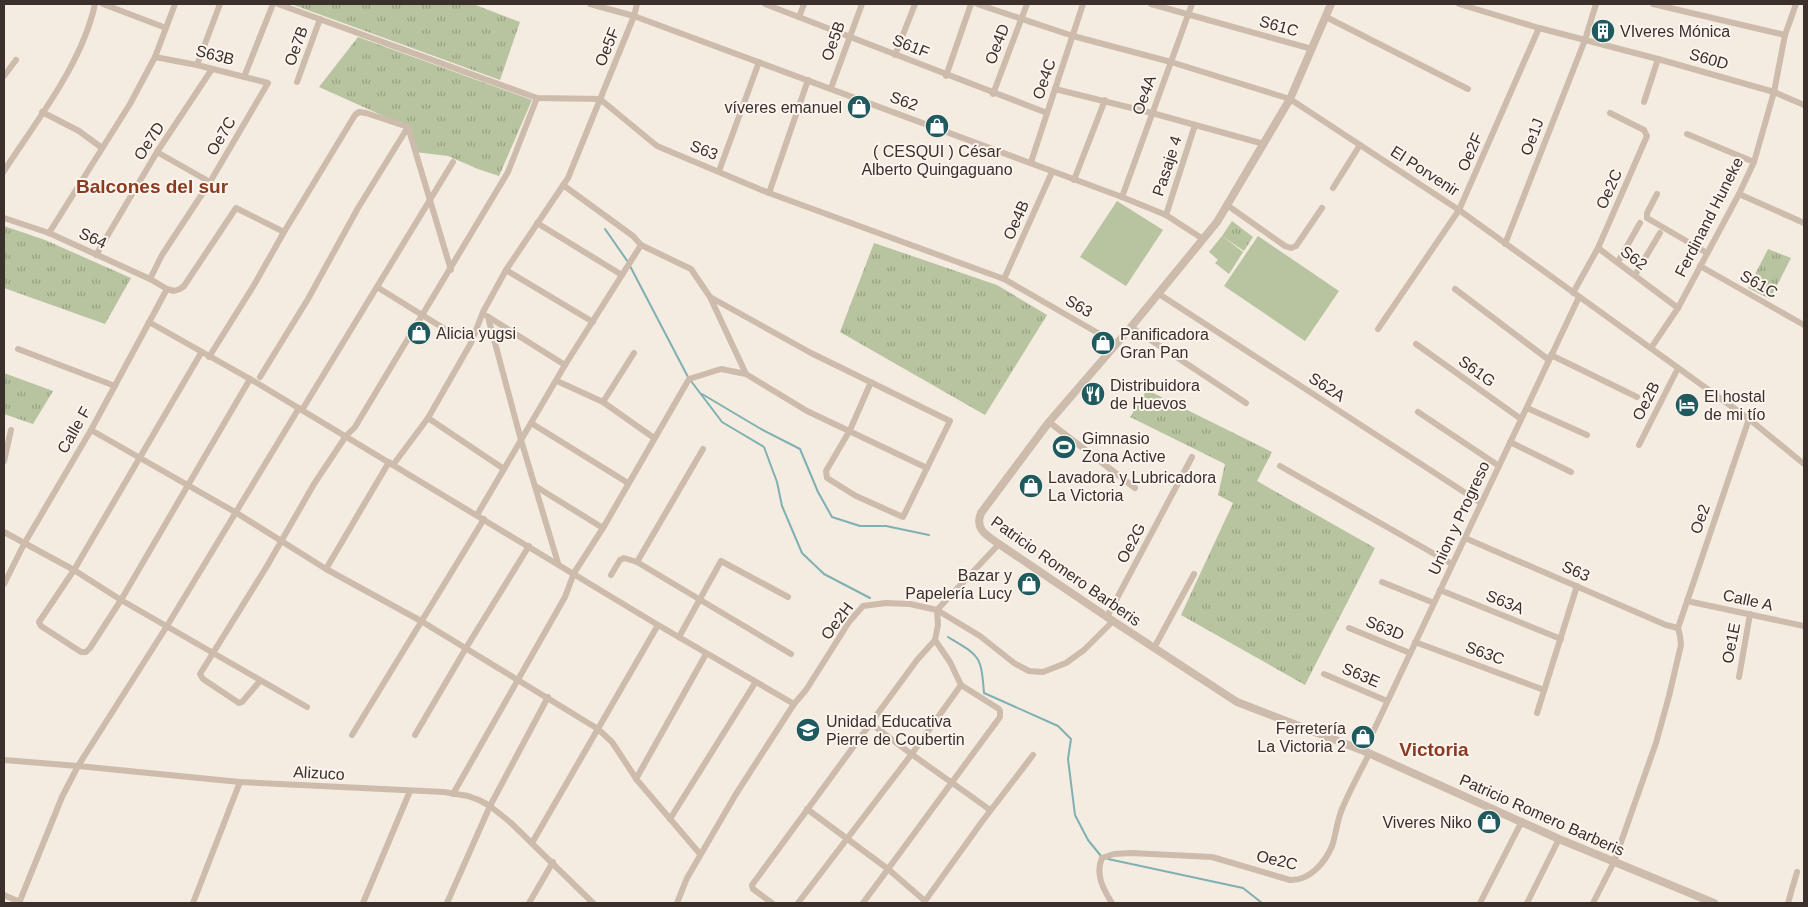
<svg xmlns="http://www.w3.org/2000/svg" width="1808" height="907" viewBox="0 0 1808 907" font-family="Helvetica,sans-serif">
	<defs>
		<pattern id="grass-tufts" width="24" height="20" patternUnits="userSpaceOnUse" patternTransform="scale(1.25)"><rect width="24" height="20" fill="#b8c4a0"/><path d="M3 7l-1-3M5 7V3M7 7l1-3M15 17l-1-3M17 17v-4M19 17l1-3" fill="none" stroke="#97a083"/></pattern>
	</defs>
	<rect width="100%" height="100%" fill="#f4ebe1"/>
	<!-- grass -->
	<g fill="url(#grass-tufts)">
		<path d="M291,4H473L520,22L500,80Z"/>
		<path d="M358,37L532,100L499,176L478,169L448,156L415,152L408,127L319,87Z"/>
		<path d="M1232,221L1253,237L1244,251L1222,236Z"/>
		<path d="M4,226L45,240L131,278L105,324L4,288Z"/>
		<path d="M874,243L997,285L1047,315L985,415L840,332Z"/>
		<path d="M1768,249L1791,258L1770,299L1748,288Z"/>
		<path d="M4,373L53,391L33,424L4,414Z"/>
		<path d="M1147,390L1272,452L1257,481L1375,548L1305,685L1181,615L1233,503L1218,495L1225,464L1130,417Z"/>
	</g>
	<!-- pitch -->
	<g fill="#b8c4a0">
		<path d="M1117,201L1163,230L1126,286L1080,257Z"/>
		<path d="M1222,236L1243,252L1229,274L1215,263L1218,260L1209,252Z"/>
		<path d="M1258,236L1339,291L1305,341L1224,286Z"/>
	</g>
	<g fill="none" stroke-linecap="round" stroke-linejoin="round">
		<!-- stream -->
		<g stroke="#7fb0b2" stroke-width="2">
			<path d="M605,229L628,262"/>
			<path d="M630,266L688,377"/>
			<path d="M691,381L722,422L764,447L777,482L782,506L802,553L824,574L870,598"/>
			<path d="M702,394L761,429L800,449L818,492L832,517L860,526H886L929,535"/>
			<path d="M948,637C980,656 981,655 984,693L1058,726L1071,739L1068,759L1075,815L1088,840L1101,856"/>
			<path d="M1108,859L1243,888L1262,903"/>
		</g>
		<!-- minor -->
		<g stroke="#cdbbac" stroke-width="6">
			<path d="M103,4L166,28"/>
			<path d="M278,4L537,98L600,99L657,146L769,193L1004,279L1117,344"/>
			<path d="M590,4L634,16L1122,197L1166,215L1203,239"/>
			<path d="M765,4L1047,113"/>
			<path d="M977,4L1073,36L1171,62L1290,99L1459,210L1749,419L1804,464"/>
			<path d="M1151,4L1312,49"/>
			<path d="M1459,4L1539,28L1658,59L1774,92L1804,105"/>
			<path d="M1653,4L1785,35"/>
			<path d="M799,17L804,4"/>
			<path d="M1326,17L1468,89"/>
			<path d="M895,55L915,4"/>
			<path d="M197,65L220,4"/>
			<path d="M4,76L16,60"/>
			<path d="M946,76L971,4"/>
			<path d="M244,77L273,4"/>
			<path d="M297,82L320,19"/>
			<path d="M831,88L862,4"/>
			<path d="M1055,89L1152,113L1264,144"/>
			<path d="M993,94L1027,4"/>
			<path d="M1644,102L1658,59"/>
			<path d="M42,112L79,131L102,148"/>
			<path d="M408,127L451,270"/>
			<path d="M1687,134L1754,162"/>
			<path d="M157,152L210,182"/>
			<path d="M1031,162L1083,4"/>
			<path d="M4,171C37,120 82,64 95,4"/>
			<path d="M719,171L759,62"/>
			<path d="M1074,180L1105,100"/>
			<path d="M563,185L633,236L641,245L691,269L710,297L746,374L807,411L927,468"/>
			<path d="M1333,188L1360,145"/>
			<path d="M769,193L808,80"/>
			<path d="M1657,194L1647,213V218L1707,253"/>
			<path d="M1739,194L1804,223"/>
			<path d="M1122,197L1192,4"/>
			<path d="M1227,205L1285,246L1291,248L1296,246L1322,208"/>
			<path d="M1166,215L1195,125"/>
			<path d="M4,218L49,233L150,279L167,289L174,291L180,289L184,286L236,208L284,232"/>
			<path d="M537,223L622,275"/>
			<path d="M49,233L130,104L155,57L175,4"/>
			<path d="M1505,244L1585,40L1596,4"/>
			<path d="M1598,248L1678,308"/>
			<path d="M96,255L157,152L212,69"/>
			<path d="M1618,262L1640,223"/>
			<path d="M1700,266L1804,325"/>
			<path d="M506,270L593,322"/>
			<path d="M1635,275L1660,233"/>
			<path d="M150,279L162,255L210,182L268,83L197,65L155,57"/>
			<path d="M1004,279L1052,172"/>
			<path d="M377,287L456,336"/>
			<path d="M1455,289L1549,360"/>
			<path d="M1573,293L1598,248L1647,136L1644,130L1610,113"/>
			<path d="M1159,294L1481,503"/>
			<path d="M710,297L811,353L950,421L903,517L856,496L827,478L826,471L850,430L871,382"/>
			<path d="M487,316L565,365"/>
			<path d="M488,317L521,440L558,563"/>
			<path d="M149,322L257,383L658,625L794,704"/>
			<path d="M1131,327L1246,403"/>
			<path d="M1378,329L1459,210L1539,28"/>
			<path d="M1416,344L1521,419"/>
			<path d="M1651,348L1678,308L1739,194L1754,162L1774,92L1785,35L1796,4"/>
			<path d="M18,349L115,386"/>
			<path d="M201,353L74,570L39,622L41,626L81,652H86L90,648L121,600L250,379"/>
			<path d="M1551,355L1637,397"/>
			<path d="M209,357L254,285L284,232L355,115L359,112L366,113L408,127"/>
			<path d="M260,377L308,299L358,208L408,127"/>
			<path d="M557,381L603,402L654,438"/>
			<path d="M603,402L634,353"/>
			<path d="M1527,408L1587,435"/>
			<path d="M302,410L453,162"/>
			<path d="M1418,412L1499,466"/>
			<path d="M428,418L504,469"/>
			<path d="M1049,422L1135,488"/>
			<path d="M531,423L628,483"/>
			<path d="M91,430L235,512L326,569L421,621L598,729L612,742L637,780L700,854"/>
			<path d="M1510,442L1571,472"/>
			<path d="M1639,445L1678,368"/>
			<path d="M4,461L11,430"/>
			<path d="M393,465L428,418L471,343L483,312L506,270L568,178L634,16L637,4"/>
			<path d="M1280,466L1452,564"/>
			<path d="M535,486L603,528"/>
			<path d="M477,515L565,365L641,245"/>
			<path d="M4,532L74,570L121,600L307,707"/>
			<path d="M1465,538L1666,625L1678,628"/>
			<path d="M637,562L703,449"/>
			<path d="M326,569L389,462"/>
			<path d="M611,575L620,560L624,558L637,562L791,654"/>
			<path d="M1382,582L1434,603"/>
			<path d="M4,584L24,544L91,430L167,289"/>
			<path d="M1440,590L1561,639"/>
			<path d="M1687,601L1804,626"/>
			<path d="M1107,617L1192,457"/>
			<path d="M1349,628L1410,653"/>
			<path d="M1678,628L1749,419"/>
			<path d="M679,637L721,561L788,597"/>
			<path d="M1415,642L1544,690"/>
			<path d="M1154,648L1194,574"/>
			<path d="M1324,674L1387,701"/>
			<path d="M1739,677L1750,614"/>
			<path d="M260,681L242,702L239,703L203,679L200,674L267,566L314,484L346,436L355,427L508,172L537,98"/>
			<path d="M1537,713L1577,586"/>
			<path d="M872,724C910,755 951,781 990,810"/>
			<path d="M352,735L484,519"/>
			<path d="M415,735L466,648L529,546"/>
			<path d="M1364,751L1579,297"/>
			<path d="M4,760L78,766L240,782L444,792L468,796L479,800L490,806L510,822L593,903"/>
			<path d="M636,779L706,654"/>
			<path d="M453,794L565,597L574,573L603,528L689,379L721,369L746,374"/>
			<path d="M807,809L888,869L925,901L924,903"/>
			<path d="M670,819L755,683"/>
			<path d="M532,843L658,625"/>
			<path d="M4,895L20,902"/>
			<path d="M925,901L981,823L1033,755"/>
			<path d="M19,903L62,797L78,766L167,626L299,408"/>
			<path d="M193,903L240,782"/>
			<path d="M363,903L410,791"/>
			<path d="M447,903L490,806L548,697"/>
			<path d="M529,903L553,862"/>
			<path d="M677,903L687,878L736,794L794,704L806,690L849,622L863,606L886,603L910,604L937,610L980,636L1014,663L1029,671L1043,672L1066,663L1084,650L1113,621"/>
			<path d="M772,903L753,889L752,885L917,660L935,640"/>
			<path d="M798,903L911,755L961,685L950,662L935,640L938,625L937,610L999,544"/>
			<path d="M863,903L1000,717V711L999,709L961,685"/>
			<path d="M1112,903C1103,889 1095,874 1102,858L1114,854L1131,853L1212,857L1290,880C1309,881 1325,863 1332,846C1336,834 1337,821 1342,809C1350,790 1360,772 1369,754"/>
			<path d="M1480,903L1522,821"/>
			<path d="M1527,903L1559,839"/>
			<path d="M1593,903L1614,862L1656,743L1669,696L1681,645L1680,636L1678,628"/>
			<path d="M1788,903L1797,872"/>
		</g>
		<!-- tertiary -->
		<path stroke="#cdbbac" stroke-width="8" d="M1331,4L1290,99L1217,222L1131,327L1049,422L981,513C974,530 988,536 999,544L1113,621L1237,702L1364,751L1559,839L1714,903"/>
	</g>
	<!-- icons -->
	<defs>
		<g id="building-disc" transform="scale(1.25)"><circle r="9.5" fill="#1f5a5e" stroke="#fbf5ee"/><path d="M-4-6H4V6H1V3H-1V6H-4ZM-2.5-4.3h1.7v1.8h-1.7ZM.8-4.3h1.7v1.8H.8ZM-2.5-1h1.7V.8h-1.7ZM.8-1h1.7V.8H.8Z" fill="#fff"/></g>
		<g id="shop-disc" transform="scale(1.25)"><circle r="9.5" fill="#1f5a5e" stroke="#fbf5ee"/><path d="M-5-2.5h2.3a2.7 3.5 0 0 1 5.4 0H5L5.5 6h-11ZM-1.5-2.5h3a1.5 2.3 0 0 0-3 0Z" fill="#fff"/></g>
		<g id="restaurant-disc" transform="scale(1.25)"><circle r="9.5" fill="#1f5a5e" stroke="#fbf5ee"/><path d="M-5-6h1v4h1v-4h1v4h1v-4h1v5L-1.5 .5V6h-2V.5L-5-1ZM5-6V6H3V1.5H1.5Q1.5-4 5-6Z" fill="#fff"/></g>
		<g id="hotel-disc" transform="scale(1.25)"><circle r="9.5" fill="#1f5a5e" stroke="#fbf5ee"/><path d="M-6-4.5h1.5V1H6V5H4.5V3h-9V5H-6ZM-4 0a1.8 1.8 0 1 1 3.6 0ZM.5 0V-2.5h3Q6-2.5 6 0Z" fill="#fff"/></g>
		<g id="stadium-disc" transform="scale(1.25)"><circle r="9.5" fill="#1f5a5e" stroke="#fbf5ee"/><path d="M0-5a6.5 5 0 1 0 0 10a6.5 5 0 1 0 0-10ZM-3.5-1.8h7v3.6h-7Z" fill="#fff"/></g>
		<g id="school-disc" transform="scale(1.25)"><circle r="9.5" fill="#1f5a5e" stroke="#fbf5ee"/><path d="M0-5L7-2L0 1L-7-2ZM-4 1L0 2.5L4 1V4Q0 6-4 4Z" fill="#fff"/></g>
	</defs>
	<g fill-rule="evenodd">
		<use href="#building-disc" x="1603" y="31"/>
		<use href="#shop-disc" x="859" y="107"/>
		<use href="#shop-disc" x="937" y="126"/>
		<use href="#shop-disc" x="419" y="333"/>
		<use href="#shop-disc" x="1103" y="343"/>
		<use href="#restaurant-disc" x="1093" y="394"/>
		<use href="#hotel-disc" x="1687" y="405"/>
		<use href="#stadium-disc" x="1064" y="447"/>
		<use href="#shop-disc" x="1031" y="486"/>
		<use href="#shop-disc" x="1029" y="584"/>
		<use href="#school-disc" x="808" y="730"/>
		<use href="#shop-disc" x="1363" y="737"/>
		<use href="#shop-disc" x="1489" y="822"/>
	</g>
	<g text-anchor="middle" dominant-baseline="central" stroke-width="4" stroke-linejoin="round" paint-order="stroke">
		<!-- street labels -->
		<g font-size="16" fill="#3b302b" stroke="#fbf5ee">
			<text transform="translate(1279 26) rotate(16)">S61C</text>
			<text transform="translate(833 41) rotate(-70)">Oe5B</text>
			<text transform="translate(997 44) rotate(-69)">Oe4D</text>
			<text transform="translate(296 46) rotate(-70)">Oe7B</text>
			<text transform="translate(911 46) rotate(22)">S61F</text>
			<text transform="translate(607 47) rotate(-68)">Oe5F</text>
			<text transform="translate(215 55) rotate(14)">S63B</text>
			<text transform="translate(1709 59) rotate(16)">S60D</text>
			<text transform="translate(1044 79) rotate(-71)">Oe4C</text>
			<text transform="translate(1144 95) rotate(-70)">Oe4A</text>
			<text transform="translate(904 101) rotate(20)">S62</text>
			<text transform="translate(221 136) rotate(-60)">Oe7C</text>
			<text transform="translate(1532 137) rotate(-69)">Oe1J</text>
			<text transform="translate(149 141) rotate(-57)">Oe7D</text>
			<text transform="translate(704 150) rotate(22)">S63</text>
			<text transform="translate(1470 152) rotate(-66)">Oe2F</text>
			<text transform="translate(1167 166) rotate(-72)">Pasaje 4</text>
			<text transform="translate(1425 171) rotate(33)">El Porvenir</text>
			<text transform="translate(1609 189) rotate(-66)">Oe2C</text>
			<text transform="translate(1709 217) rotate(-63)">Ferdinand Huneke</text>
			<text transform="translate(1016 220) rotate(-66)">Oe4B</text>
			<text transform="translate(93 238) rotate(25)">S64</text>
			<text transform="translate(1634 258) rotate(37)">S62</text>
			<text transform="translate(1759 284) rotate(29)">S61C</text>
			<text transform="translate(1079 306) rotate(30)">S63</text>
			<text transform="translate(1477 371) rotate(36)">S61G</text>
			<text transform="translate(1327 387) rotate(33)">S62A</text>
			<text transform="translate(1646 401) rotate(-63)">Oe2B</text>
			<text transform="translate(74 430) rotate(-60)">Calle F</text>
			<text transform="translate(1459 518) rotate(-65)">Union y Progreso</text>
			<text transform="translate(1700 519) rotate(-71)">Oe2</text>
			<text transform="translate(1131 543) rotate(-62)">Oe2G</text>
			<text transform="translate(1066 571) rotate(35)">Patricio Romero Barberis</text>
			<text transform="translate(1576 571) rotate(23)">S63</text>
			<text transform="translate(1748 600) rotate(12)">Calle A</text>
			<text transform="translate(1505 602) rotate(22)">S63A</text>
			<text transform="translate(837 621) rotate(-53)">Oe2H</text>
			<text transform="translate(1385 628) rotate(22)">S63D</text>
			<text transform="translate(1731 643) rotate(-79)">Oe1E</text>
			<text transform="translate(1485 653) rotate(20)">S63C</text>
			<text transform="translate(1361 675) rotate(23)">S63E</text>
			<text transform="translate(319 773) rotate(3)">Alizuco</text>
			<text transform="translate(1542 815) rotate(24)">Patricio Romero Barberis</text>
			<text transform="translate(1277 860) rotate(13)">Oe2C</text>
		</g>
		<!-- poi labels -->
		<g font-size="16" fill="#3b302b" stroke="#fbf5ee" text-anchor="start">
			<text x="1620" y="31">VIveres Mónica</text>
			<text x="842" y="107" text-anchor="end">víveres emanuel</text>
			<text x="937" y="151" text-anchor="middle">( CESQUI ) César<tspan x="937" dy="18">Alberto Quingaguano</tspan></text>
			<text x="436" y="333">Alicia yugsi</text>
			<text x="1120" y="334">Panificadora<tspan x="1120" dy="18">Gran Pan</tspan></text>
			<text x="1110" y="385">Distribuidora<tspan x="1110" dy="18">de Huevos</tspan></text>
			<text x="1704" y="396">El hostal<tspan x="1704" dy="18">de mi tío</tspan></text>
			<text x="1082" y="438">Gimnasio<tspan x="1082" dy="18">Zona Active</tspan></text>
			<text x="1048" y="477">Lavadora y Lubricadora<tspan x="1048" dy="18">La Victoria</tspan></text>
			<text x="1012" y="575" text-anchor="end">Bazar y<tspan x="1012" dy="18">Papelería Lucy</tspan></text>
			<text x="826" y="721">Unidad Educativa<tspan x="826" dy="18">Pierre de Coubertin</tspan></text>
			<text x="1346" y="728" text-anchor="end">Ferretería<tspan x="1346" dy="18">La Victoria 2</tspan></text>
			<text x="1472" y="822" text-anchor="end">Viveres Niko</text>
		</g>
		<!-- quarter labels -->
		<g font-size="19" font-weight="bold" fill="#8c3b22" stroke="#fbf5ee">
			<text x="152" y="186">Balcones del sur</text>
			<text x="1434" y="749">Victoria</text>
		</g>
	</g>
	<!-- border -->
	<rect width="1808" height="907" fill="none" stroke="#3b302b" stroke-width="10"/>
</svg>
